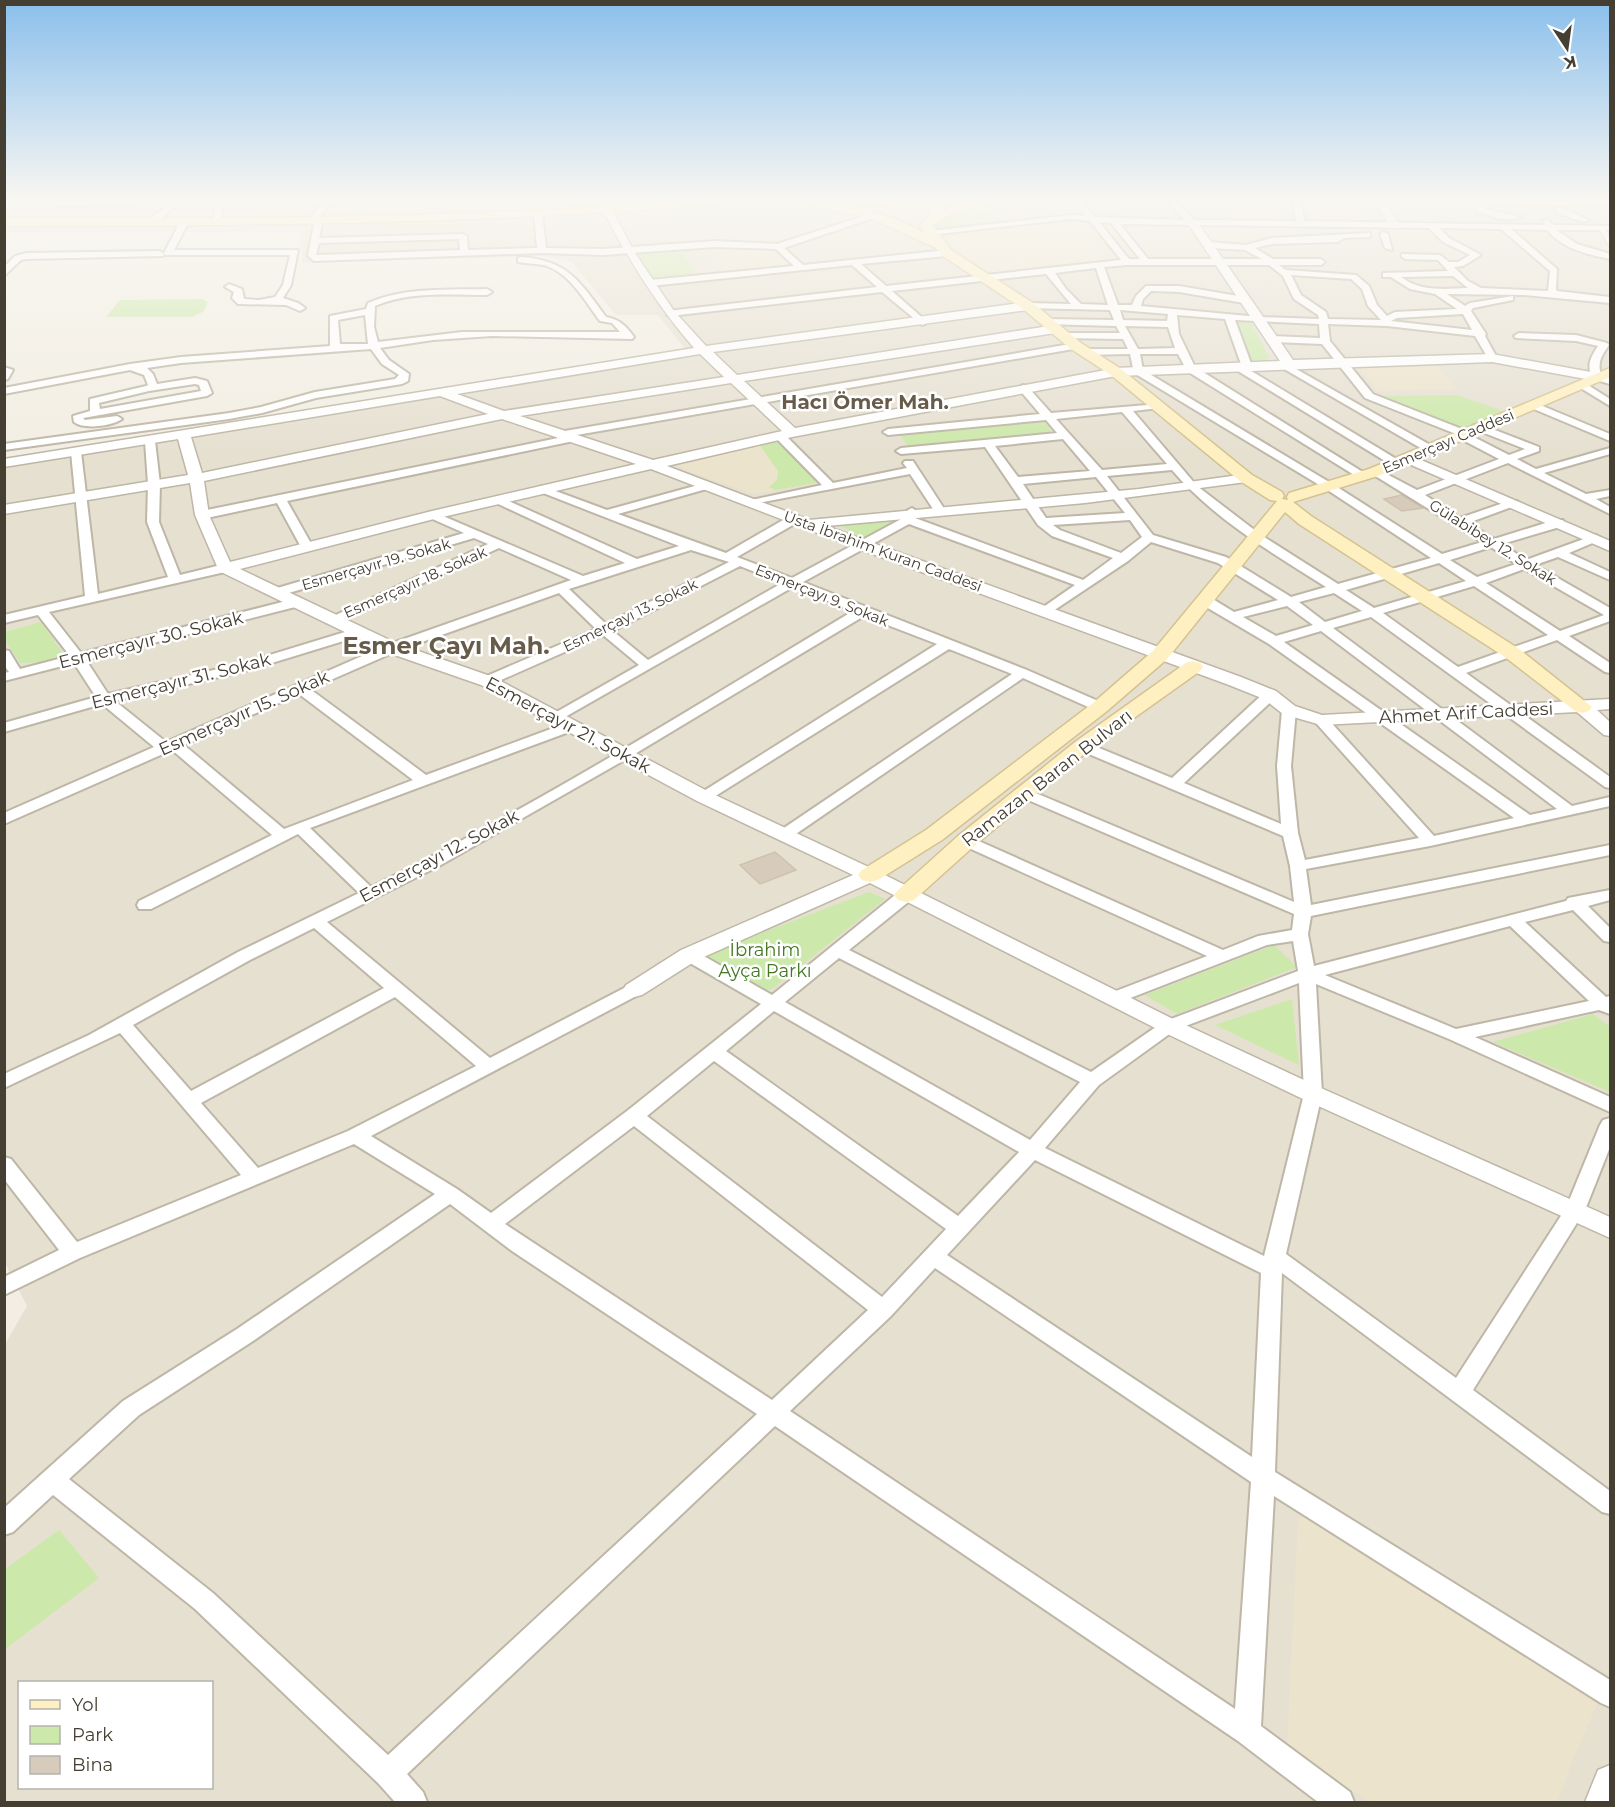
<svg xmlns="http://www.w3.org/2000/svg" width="1615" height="1807" viewBox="0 0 1615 1807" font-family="Montserrat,sans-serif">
	<rect width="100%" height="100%" fill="#f2eee3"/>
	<!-- residential -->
	<path fill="#e6e0d1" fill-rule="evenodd" d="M5,201H1610V1802H5L4,1346L27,1306L5,1263V458L685,349L658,315H616L572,262L543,256L303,263L299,232H5ZM20,1682H212V1788H20Z"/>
	<!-- education -->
	<g fill="#ece3cc">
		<path d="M1028,201H1072L1087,214L1008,222L991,212L1015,208L1009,202Z"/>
		<path d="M1088,201H1169L1178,216L1173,219L1100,217Z"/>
		<path d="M1186,201H1284L1293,219L1199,217L1194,214Z"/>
		<path d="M1301,209H1345L1355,224L1305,223Z"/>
		<path d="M1075,221L1087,223L1101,261L989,274L937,234Z"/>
		<path d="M742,246L776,252L792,266L728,272L711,247Z"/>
		<path d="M1356,365H1437L1458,390L1378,391Z"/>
		<path d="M759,444L778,471L777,480L770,487L775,490L754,494L685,470L677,462Z"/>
		<path d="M1307,1511L1600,1698L1575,1754L1557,1802H1371L1287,1748L1298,1520Z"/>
	</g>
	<!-- green -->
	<g fill="#cce8aa">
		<path d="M1301,201L1363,202L1366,209L1307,208Z"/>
		<path d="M1006,203L1012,207L987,211L1002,222L937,230L933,228C949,206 982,207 1006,203Z"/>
		<path d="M679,248L696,275L658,279L652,277L635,251Z"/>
		<path d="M204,299L203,300L208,302L203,312L192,317H106L120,300Z"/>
		<path d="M1234,321L1251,322L1270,359L1249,361Z"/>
		<path d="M1457,395L1506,412L1463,430L1376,396Z"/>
		<path d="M1044,422L1054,434L909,447L900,435Z"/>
		<path d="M777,441L815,477V483L775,490L769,487L777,480L778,471L759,444Z"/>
		<path d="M894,518V522L868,538H864L840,526Z"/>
		<path d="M41,622L64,655L42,662L20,663L5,640V632Z"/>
		<path d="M869,892L885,899L772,989L763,990L707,958L709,953Z"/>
		<path d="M1274,945L1297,967L1177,1014L1145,995Z"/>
		<path d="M1292,999L1299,1065L1215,1025Z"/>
		<path d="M1593,1014L1610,1027V1092L1493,1042Z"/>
		<path d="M59,1530L99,1578L5,1649V1569Z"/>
	</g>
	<!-- parking -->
	<path fill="#e3e0dc" d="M1279,232L1388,234L1395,246L1354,242L1345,237L1283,239Z"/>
	<!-- building -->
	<g fill="#d7ccbb" stroke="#cfc1ac" stroke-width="1.5">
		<path d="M1402,495L1423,508L1402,511L1384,499Z"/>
		<path d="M775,852L796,870L760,884L740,865Z"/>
	</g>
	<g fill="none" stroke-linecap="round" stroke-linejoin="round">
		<!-- pedestrian casing -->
		<g stroke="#beb6a6" stroke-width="2">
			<path id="pedestrian" d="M1599,225L1608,232L1610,245L1608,244L1602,233L1596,227Z"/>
		</g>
		<!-- minor casing -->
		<g stroke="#beb6a6" stroke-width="4">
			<g id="minor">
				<path d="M11,201H22L4,207V202Z"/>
				<path d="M173,201H181L157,222H151V218Z"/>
				<path d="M216,201H224L221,219L217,221L213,219Z"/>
				<path d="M324,201H332L319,218L322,224L319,238L463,234L467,236L468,250L537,248L534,214L538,212L542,214L546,248L603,249L715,241L777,244L873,213H876V217L784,248L803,265L947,250L951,253L947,256L861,264L886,286L1121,260L1090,221L1072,219L930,235L926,233L930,231L1072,215L1086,216L1074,201H1082L1095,217L1185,220L1167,201H1175L1194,220L1296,221L1293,201H1301L1304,221L1545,225L1543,221L1547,219L1553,225L1610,226V230H1556L1577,244L1610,254V259C1586,254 1563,249 1547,230L1511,229L1557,269L1556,289L1557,291L1610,297V303L1524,295L1447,294L1465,306L1470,303L1513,296V300L1473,308L1471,311L1486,334L1485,336L1497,358L1495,360H1489L1475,336L1387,326L1328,324L1330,341L1373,394L1467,431L1468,434L1509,455L1525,449L1474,429V425H1482L1539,447V451L1517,459L1536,469L1610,448V454L1544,473L1586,494L1610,490V496L1596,499L1610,507V514L1508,463L1425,495L1460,518L1509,501H1517V505L1468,523L1494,539L1555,520H1563V526L1502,544L1526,560L1592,536L1596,535L1602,539L1569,553L1610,572V580L1558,557L1535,565L1610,608V621L1569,636L1610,663V673L1605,672L1557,640L1466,673L1610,777V788L1605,787L1371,617L1333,628L1572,806L1610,797V806L1430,846L1306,869L1311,905L1610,845V855L1311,916L1308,934L1314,966L1566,901L1568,898L1610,890V900L1588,906L1610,928V942L1604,941L1573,910L1525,922L1606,997L1610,996V1014L1599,1010L1475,1037L1610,1097V1112L1449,1039L1316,984L1322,1094L1286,1254L1456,1378L1566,1208L1600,1125L1603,1120L1610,1118V1147L1585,1210L1473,1390L1610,1491V1514L1602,1512L1282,1273L1275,1472L1610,1680V1707L1601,1703L1274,1496L1261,1726L1350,1792L1354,1802H1318L1238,1741L775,1426L407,1774L423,1792L427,1802H395L378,1783L195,1609L53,1495L13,1532L4,1535V1508L123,1401L237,1329L435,1194L354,1144L80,1258L4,1295V1277L59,1250L4,1179V1157L11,1159L77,1242L241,1175L120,1033L4,1088V1074L89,1035L238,952L359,893L298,834L151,909H139L137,905L139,901L272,835L172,750L4,824V813L154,747L102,704L4,732V723L96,697L74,663L4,681V673L9,672L4,665V650L9,651L20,669L70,656L38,615L4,623V615L85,596L71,452L72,450H80L81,452L98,594L168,577L147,522L148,484L145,441L150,438L155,441L160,484L159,522L180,575L225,564L231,568L225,572L49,612L81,653L298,598L304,602L303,605L86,660L108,694L240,664L358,628L365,632L363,635L249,670L115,701L166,742L387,645L571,580L499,548L337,623H327L325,620L488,544L474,538L282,595H274L272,592L274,589L464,533L428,517V513H436L583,576L625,563L494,502V498H502L637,559L679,546L538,491L536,489L542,486L607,510L702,484H710V488L618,514L726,553L790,516H798V522L737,557L792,578L903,518L908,510L912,508L918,512L915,518L1083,580L1113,558L1052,536L1038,525L985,447L901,454L896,451L901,448L1057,433L1046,420L888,435L883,432L888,429L1040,414L1018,388L1023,385L1027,386L1051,413L1159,404V408L1133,411L1197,486L1261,535L1338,584L1431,558L1326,489L1134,373L1130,354L1086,355L1081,352L1086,349H1128L1123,339L1060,338L1058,336L1063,333H1120L1116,326L1042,324V320L1045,319L1114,320L1110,310L1025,308V304L1028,303L1071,304L1046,274L892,291L925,320V324L922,325L882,292L670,316L667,315V311L877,287L852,265L650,286L646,283L650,280L794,266L776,249L715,247L603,255L542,253L314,261L308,256L314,224L311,218ZM1099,222L1111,223L1140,259H1129ZM1120,224L1429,228L1443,242L1470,255L1458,262H1449L1440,255L1402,254L1401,256L1405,259L1438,260L1448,271L1383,273V277H1391L1410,289L1435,294L1457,309L1395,312L1387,316L1377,305L1369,286L1356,275L1286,270L1279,265H1321L1325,262L1321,259H1273L1255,248L1272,244L1338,242L1344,238L1370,237V233L1272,238L1246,245L1209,242L1205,245L1209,248L1245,250L1262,259H1148ZM1439,228L1501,229L1550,271L1548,291L1481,288L1468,281L1454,267L1463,266L1481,255L1449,238ZM459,239L460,250L316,255L319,243ZM1127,265H1269L1283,276L1294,299L1318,315L1319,319L1259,317L1141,306L1143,299L1151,291L1179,292L1244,303L1249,300L1244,297L1179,286H1146L1136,296L1132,305H1118L1104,267ZM1096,268L1108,305L1081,304L1066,289L1055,273ZM1291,275L1351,279L1362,289L1368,306L1381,320L1328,319L1326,312L1301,295ZM1453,276L1468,288C1445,289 1421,292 1401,277ZM1120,310L1168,314L1167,321L1123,320ZM1463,314L1472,330L1391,321L1397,318ZM1177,315L1225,319L1241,364H1233V368L1390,464H1398V460L1248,369L1252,366L1235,320L1319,324L1320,338L1272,336L1267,339L1272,342L1322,344L1365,398L1456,434L1457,437L1499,459L1417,490L1379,470L1375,469L1369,472L1482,542L1442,554L1334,485L1143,370L1140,354H1178L1187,371L1359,478L1363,479L1369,476L1195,367L1179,334ZM1125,326L1168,327L1175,348L1138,349ZM1122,412L1167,464L1102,470L1056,419ZM1063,439L1090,471L1018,477L995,446ZM1172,470C1214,519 1272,553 1326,587L1291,597L1226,557L1153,535L1107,476ZM1096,477L1125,513L1046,518L1023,484ZM1130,520L1142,537L1121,553L1060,530L1053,525ZM909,524L1075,585L1042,608L1041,611L1042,614L1047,615L1128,561L1151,542L1218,563L1278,600L1234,612L1211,598H1201L1200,601L1201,604L1269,644L1514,818L1434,836L1326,717L1321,716L1314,720L1316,723L1419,838L1305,860L1298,833L1291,766L1296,710L1294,707L1289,706L1282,710L1277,766L1281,824L1184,783L1275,698L1277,695L1270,691L1265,692L1172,778L1087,743H1077L1075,746L1077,749L1283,836L1290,866L1294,902L1031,791H1021L1018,794L1021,797L1294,914L1292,930L1258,936L1223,950L972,838H960L958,841L960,844L1207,956L1108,994L1105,998L1108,1002H1120L1267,945L1293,941L1298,971L1163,1022L1091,1072L849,950L912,899L914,895L906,890L900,891L772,995L695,951H683L680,955L683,959L761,1004L627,1111L491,1213L457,1189L371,1136L640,994L643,990L640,986H628L490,1058L327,922L439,866L628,758L864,616L937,644L699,794L696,797L699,800H709L949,649L1012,674L778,832L776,835L778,838H790L1023,678L1095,710H1105L1107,707L1105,704L1027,670L803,582ZM1491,547L1516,564L1477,577L1450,560ZM691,550L729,562L606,624L569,589ZM1439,563L1466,581L1374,608L1346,590ZM740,566L782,583L648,660L613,631ZM1524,569L1604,615L1560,631L1486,583ZM1474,586L1548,635L1458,667L1383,613ZM793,587L853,611C695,706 537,806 371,887L310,828L577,729L579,726L577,723H567L426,775L310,689L397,651L559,593L596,629L482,678L480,681L482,684H492L603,635L639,665L553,714L551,717L558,721ZM1334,593L1362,611L1325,622L1299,602ZM1287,606L1313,625L1276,636L1243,617ZM1321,631L1557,809L1530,815L1284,642ZM299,694L413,780L284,829L184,745ZM1510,926L1589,1001L1456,1029L1325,975ZM314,928L384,988L191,1091L133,1025L250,960ZM839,958L1080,1082L1030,1140L785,1002ZM1299,983L1304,1094L1264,1256L1045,1148L1099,1085L1175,1030ZM395,997L476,1066L348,1131L258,1168L201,1103ZM774,1011L1019,1152L958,1216L726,1051ZM714,1061L946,1229L882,1297L647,1116ZM634,1126L868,1310L772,1400L505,1224ZM1035,1160L1261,1273L1252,1457L947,1255ZM450,1204L512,1251L757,1414L388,1755L213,1593L69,1479L139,1415L253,1341ZM935,1268L1251,1482L1235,1709L790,1411L891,1316Z"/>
				<path d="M1476,201H1484L1485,209L1520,217C1509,223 1490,216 1478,212Z"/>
				<path d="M1556,208H1562L1589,220L1582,222L1556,212Z"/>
				<path d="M175,221L187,225L174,250H298L291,285L283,298L298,303L305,308L300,311L286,305L238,304L232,298L234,292L225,287L229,284L242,289L244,299L259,300L275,297L283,285L290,255H165L164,253L178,226L174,223Z"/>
				<path d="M1384,232L1388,234L1392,250L1385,248L1380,234Z"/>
				<path d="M160,251L164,254L163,256L26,259L21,260L4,276V267L15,256L26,253Z"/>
				<path d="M521,257C568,260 580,282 606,317C619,319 626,326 634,337L632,339L492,336L433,340L380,348L389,360L409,374L408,381L402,384L316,398L262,413L229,419L4,450V444L229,413L261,407L315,392L395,379L399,375L382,364L371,349L181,363L147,368L153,374L157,384L195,378L207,381L212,393L207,396L83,418L85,420L117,416L122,419C112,426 84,430 74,422L73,416L90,411V399L146,386L148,385L144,375L130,370L4,394V388L130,364L181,357L330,346V316L366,309L368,303C405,287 447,290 487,289L492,292L487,295C451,295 409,291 375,306L374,327L378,342L462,332H620L612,323L600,321C585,301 571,275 547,266C537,263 527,264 518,262V258ZM365,315L368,344H340L338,320ZM195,384L199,385L201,391L100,409L99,403L149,391Z"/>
				<path d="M1519,333L1576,335L1607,343L1609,345C1602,355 1597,362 1601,375L1610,378V384L1593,379C1586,366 1590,358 1598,346L1576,341L1516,338L1514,336Z"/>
				<path d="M1076,343L1081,346L1079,348L571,436L574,439L569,442L287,501L313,547L307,551L301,547L277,503L202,519L196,515L202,511L558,438L554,435L559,432Z"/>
				<path d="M1282,361L1432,446L1433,448L1428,451L1424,450L1279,366L1277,364Z"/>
				<path d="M4,367L13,370L8,379L4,380Z"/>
				<path d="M1583,382L1610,399V406L1579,387V383Z"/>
				<path d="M1533,402L1610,434V441L1529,407V403Z"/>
				<path d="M780,433L784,434L833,483L907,468L903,463L905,461H913L945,510L943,512H935L910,474L747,505V501L822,485L776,438V434Z"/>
			</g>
		</g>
		<!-- tertiary casing -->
		<g stroke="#beb6a6" stroke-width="3">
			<g id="tertiary">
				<path d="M68,201H142L137,204L4,209V203Z"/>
				<path d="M598,201H608L633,250L674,311L706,346L1028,302L1034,306L1028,310L713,352L737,375L1055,325L1061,329L1055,333L744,381L795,428L1116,368L1280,361L1187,222L1192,219L1196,220L1293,360L1492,354L1602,374L1603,377L1597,381L1492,362L1116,376L792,437L667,466L809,520L1139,489L1246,474L1251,475L1253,478L1251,481L1246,482L1085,503L826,526L1241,677L1276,691L1295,706L1322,715L1610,699V709L1597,710L1610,722V736L1604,735L1577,712L1321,725L1283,714L1264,699L1229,685L859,549L651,469L434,519L240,569L398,644L493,677L711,793L877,871L1177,1021L1321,1088L1610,1217V1238L1305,1100L1161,1031L870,883L697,960L642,995L634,997L626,995L623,990L626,985L681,950L853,875L697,801L481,685L386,652L219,571L195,515L190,483L4,514V505L188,475L178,439L4,467V459L694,348C655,303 625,254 598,201ZM700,354L724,377L504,411L457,394ZM731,383L782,431L653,460L520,416ZM440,396L488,414L202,473L191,437ZM502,419L636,464L432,511L230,562L209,515L204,481Z"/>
				<path d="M1375,201H1385L1400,226L1399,228H1391Z"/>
				<path d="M1407,454L1610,541V551L1402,461L1400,458Z"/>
				<path d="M1610,1765V1802H1585L1598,1770Z"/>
			</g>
		</g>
		<!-- secondary casing -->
		<g stroke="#d4c291" stroke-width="3">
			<g id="secondary">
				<path d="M684,201H727L721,204C482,224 244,226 4,226V218C231,219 458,219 684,201Z"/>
				<path d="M797,201C840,197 887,213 925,233L920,226L930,216V210L859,204L853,201L933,204L942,210L973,201H1002L1001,203L963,210L946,217L933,226L951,250L1033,303L1081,343L1121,369L1252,475L1282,492L1284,496L1282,499L1288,500L1287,497L1289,493L1369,469L1610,368V377L1381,475L1293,502L1311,516L1519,649L1592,707L1589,711L1582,713L1575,711L1505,657L1299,524L1285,512L1167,659L1107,711L942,840L878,880L870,882L862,880L858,875L862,870L926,830L1093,703L1153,651L1277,501L1270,500L1240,481L1111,375L1071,349L1023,309L943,256L936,248L868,217L803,204Z"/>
				<path d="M1460,201H1610V207L1466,204Z"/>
				<path d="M1193,661L1200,663L1203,667L1200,671L1089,750L974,846L914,900L906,902L898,900L894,895L898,890L958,836L1075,742L1186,663Z"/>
			</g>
		</g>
		<!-- pedestrian -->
		<use href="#pedestrian" fill="#fff" fill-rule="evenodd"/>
		<!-- minor -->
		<use href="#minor" fill="#fff" fill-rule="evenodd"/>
		<!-- tertiary -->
		<use href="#tertiary" fill="#fff" fill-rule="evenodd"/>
		<!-- secondary -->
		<use href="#secondary" fill="#fff0c1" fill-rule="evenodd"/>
	</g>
	<!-- sky -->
	<linearGradient id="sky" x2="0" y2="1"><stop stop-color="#8abfec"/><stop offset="0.44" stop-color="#f9f7f2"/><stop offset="1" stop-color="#f9f7f2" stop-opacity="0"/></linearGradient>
	<rect width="1615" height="454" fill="url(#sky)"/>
	<g text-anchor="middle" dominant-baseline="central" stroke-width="5" stroke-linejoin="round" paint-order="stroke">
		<!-- far-street labels -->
		<g font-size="15" fill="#443e33" stroke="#fff">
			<text transform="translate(1448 441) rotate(-23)">Esmerçayı Caddesi</text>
			<text transform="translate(1493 542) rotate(32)">Gülabibey 12. Sokak</text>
			<text transform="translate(883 551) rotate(20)">Usta İbrahim Kuran Caddesi</text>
			<text transform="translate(376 564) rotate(-16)">Esmerçayır 19. Sokak</text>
			<text transform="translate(415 582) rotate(-24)">Esmerçayır 18. Sokak</text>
			<text transform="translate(822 595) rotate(22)">Esmerçayı 9. Sokak</text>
			<text transform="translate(630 615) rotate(-26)">Esmerçayı 13. Sokak</text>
		</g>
		<!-- street labels -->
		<g font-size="18" fill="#443e33" stroke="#fff">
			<text transform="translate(151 640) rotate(-14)">Esmerçayır 30. Sokak</text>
			<text transform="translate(181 681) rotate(-14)">Esmerçayır 31. Sokak</text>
			<text transform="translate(244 713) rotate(-24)">Esmerçayır 15. Sokak</text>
			<text transform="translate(1466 713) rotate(-3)">Ahmet Arif Caddesi</text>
			<text transform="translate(568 725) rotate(28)">Esmerçayır 21. Sokak</text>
			<text transform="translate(1047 778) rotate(-38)">Ramazan Baran Bulvarı</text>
			<text transform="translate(439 856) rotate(-28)">Esmerçayı 12. Sokak</text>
		</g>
		<!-- park labels -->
		<g font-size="18" fill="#447725" stroke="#fff">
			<text x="765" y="950">İbrahim<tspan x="765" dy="21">Ayça Parkı</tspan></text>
		</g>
		<!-- far-district labels -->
		<g font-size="20" font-weight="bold" fill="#675c4a" stroke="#fff">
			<text x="865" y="402">Hacı Ömer Mah.</text>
		</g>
		<!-- district labels -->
		<g font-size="24" font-weight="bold" fill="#675c4a" stroke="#fff">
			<text x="446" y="645">Esmer Çayı Mah.</text>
		</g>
	</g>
	<!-- border -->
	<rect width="1615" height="1807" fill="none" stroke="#443e33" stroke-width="12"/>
	<!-- legend -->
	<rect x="18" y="1681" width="195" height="108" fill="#ffffff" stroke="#b4b2ad" stroke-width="1.5"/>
	<rect x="30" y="1700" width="30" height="9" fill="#fff0c1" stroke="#b4b2ad" stroke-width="1.5"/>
	<text x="72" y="1711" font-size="18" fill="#443e33">Yol</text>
	<rect x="30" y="1726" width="30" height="18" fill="#cce8aa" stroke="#b4b2ad" stroke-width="1.5"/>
	<text x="72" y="1741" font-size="18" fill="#443e33">Park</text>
	<rect x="30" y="1756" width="30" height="18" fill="#d7ccbb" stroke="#b4b2ad" stroke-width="1.5"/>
	<text x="72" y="1771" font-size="18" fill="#443e33">Bina</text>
	<!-- north arrow -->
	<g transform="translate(1567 48) rotate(167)" stroke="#ffffff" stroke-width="4.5" paint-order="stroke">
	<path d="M0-4.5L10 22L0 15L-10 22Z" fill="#443e33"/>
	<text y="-9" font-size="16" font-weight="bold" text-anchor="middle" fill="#443e33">K</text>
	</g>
</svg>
